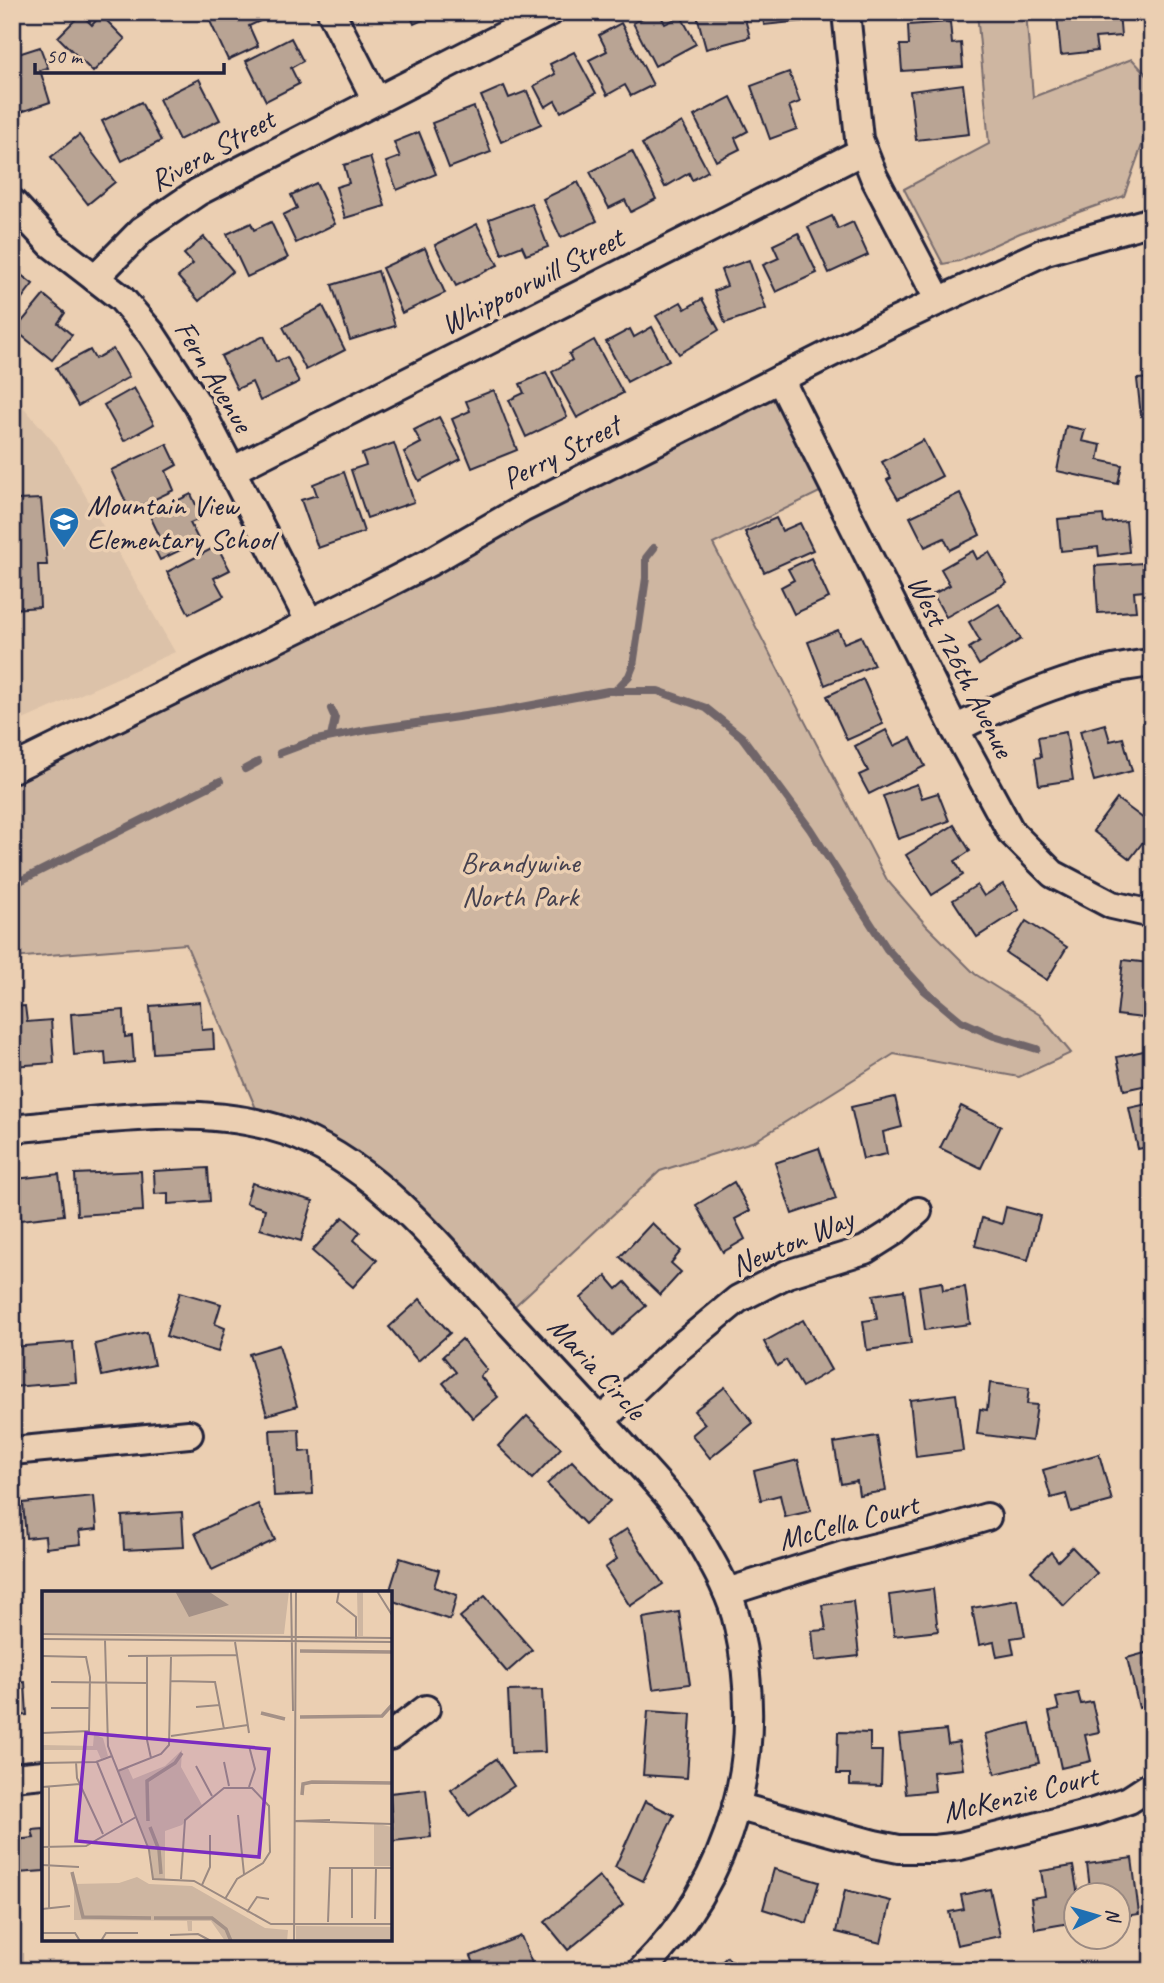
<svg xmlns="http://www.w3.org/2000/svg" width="1164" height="1983" viewBox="0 0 1164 1983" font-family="Caveat,sans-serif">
	<rect width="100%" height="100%" fill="#ebcfb2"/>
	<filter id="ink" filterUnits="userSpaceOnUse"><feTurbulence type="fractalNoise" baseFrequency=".0143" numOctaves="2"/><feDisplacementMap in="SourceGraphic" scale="14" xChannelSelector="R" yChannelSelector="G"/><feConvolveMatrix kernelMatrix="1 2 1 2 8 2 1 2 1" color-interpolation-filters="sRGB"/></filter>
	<g filter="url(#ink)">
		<!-- built -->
		<path fill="#dcc2a9" d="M12,394L57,446L175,652L12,725Z"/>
		<!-- green -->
		<g fill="#ceb6a1" stroke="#786c6e" stroke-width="2">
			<path d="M977,12H1026L1033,97L1132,59L1152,81V117L1124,196L1020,233L959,261L943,264L904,189L989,144Z"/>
			<path d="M780,379L832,486L713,544L887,880L926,925L975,974L1040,1015L1071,1053L1019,1077L894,1054L755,1141L660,1171L504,1316L390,1195L263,1125L186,944L12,958V769Z"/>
		</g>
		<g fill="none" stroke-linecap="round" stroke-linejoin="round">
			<!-- stream -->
			<g stroke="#706569" stroke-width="8">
				<path d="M615,691L629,676L633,666L646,578V558L654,548"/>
				<path d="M331,737L335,718L331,709"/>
				<path d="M280,753L312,741L367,730L500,711L608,691H658L706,708L742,737L810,829L887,949L924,990L961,1021L994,1036L1037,1049"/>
				<path d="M245,769L258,762"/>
				<path d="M12,885L220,781"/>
			</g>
		</g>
		<!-- building -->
		<g fill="#b9a494" stroke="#22223b" stroke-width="2">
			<path d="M218,12H256L260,21L249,26L258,46L228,60L208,17Z"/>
			<path d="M409,12H440L414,24Z"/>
			<path d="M653,12H659L665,24L681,16L696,44L655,66L633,23Z"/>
			<path d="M696,12H743L750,37L706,49Z"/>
			<path d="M763,12H811L812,20L764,25Z"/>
			<path d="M1086,12H1119L1121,36L1095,38L1097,51L1061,55L1057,15Z"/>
			<path d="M81,14L92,25L101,15L125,39L93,72L58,37Z"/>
			<path d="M950,22L952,44L961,43L963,67L902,71L900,45H909L908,25Z"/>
			<path d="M621,23L653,85L631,96L625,85L607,95L589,60L607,51L599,35Z"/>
			<path d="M291,38L303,61L291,68L299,84L266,101L246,61Z"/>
			<path d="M40,47L48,68L40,70L50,102L12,115V56Z"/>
			<path d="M574,52L596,93L561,112L555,101L545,107L534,86L555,74L550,64Z"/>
			<path d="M789,72L800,102L789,106L797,129L770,139L751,86Z"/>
			<path d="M199,79L220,120L179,140L159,99Z"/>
			<path d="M963,84L969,134L916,140L910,91Z"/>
			<path d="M504,86L509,98L527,91L541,124L501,142L481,96Z"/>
			<path d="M731,97L748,131L735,138L740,149L716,161L694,116Z"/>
			<path d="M141,102L161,141L122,161L102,121Z"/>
			<path d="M474,107L491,152L449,168L432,123Z"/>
			<path d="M682,122L708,171L692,180L689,173L665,187L642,144Z"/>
			<path d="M419,132L436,174L397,190L386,162L400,157L394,142Z"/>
			<path d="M79,135L115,182L88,204L51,157Z"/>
			<path d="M632,151L656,199L631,212L625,200L609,208L590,172Z"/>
			<path d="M370,157L385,206L345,218L336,187L349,183L344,165Z"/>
			<path d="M578,182L597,221L561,238L543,199Z"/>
			<path d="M316,183L335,224L296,243L283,215L297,208L291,195Z"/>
			<path d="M531,203L548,247L526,255L522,246L502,254L489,219Z"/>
			<path d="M832,216L838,229L853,222L868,255L829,273L808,227Z"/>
			<path d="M271,222L288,258L247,277L227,234L251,223L254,230Z"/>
			<path d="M477,224L498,265L456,286L435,245Z"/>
			<path d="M798,233L817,273L776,292L763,265L779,258L773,245Z"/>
			<path d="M204,237L233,271L199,301L178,277L193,264L184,254Z"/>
			<path d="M425,248L445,293L402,313L382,268Z"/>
			<path d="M749,260L766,309L725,323L714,291L727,286L721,270Z"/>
			<path d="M12,268L33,284L12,311Z"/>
			<path d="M378,271L395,326L350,340L332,285Z"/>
			<path d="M44,295L65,313L58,323L72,335L52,360L15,330Z"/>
			<path d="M702,299L719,330L679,354L656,316L681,302L685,309Z"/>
			<path d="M323,306L345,350L306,370L283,327Z"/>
			<path d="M652,327L669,360L627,382L606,342L630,329L634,337Z"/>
			<path d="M264,336L276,362L287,357L299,382L260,401L252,382L237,389L221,356Z"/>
			<path d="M594,340L623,393L577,418L552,372L572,360L569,354Z"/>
			<path d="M113,349L129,377L78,406L56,368L90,350L95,359Z"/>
			<path d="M546,372L567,417L526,437L509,400L524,393L520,384Z"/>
			<path d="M1152,378V414L1141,416L1137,379Z"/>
			<path d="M134,388L154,424L124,441L104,405Z"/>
			<path d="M494,390L517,450L472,468L452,419L470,411L466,401Z"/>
			<path d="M439,417L461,459L419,481L404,452L421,443L414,430Z"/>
			<path d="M1066,426L1085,430L1082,441L1101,445L1098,460L1122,465L1118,484L1057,471Z"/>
			<path d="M923,440L942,476L898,499L887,480L891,478L882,462Z"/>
			<path d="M394,443L414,502L367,518L351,470L366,465L362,454Z"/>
			<path d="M167,444L177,465L166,471L174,490L130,511L111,470Z"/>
			<path d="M344,472L364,532L318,548L301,500L317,495L313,484Z"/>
			<path d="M960,493L980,535L950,550L944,538L925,547L910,517Z"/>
			<path d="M191,494L202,518L190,523L199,541L160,560L153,546L162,541L149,514Z"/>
			<path d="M12,497L16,500L41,499L47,565H38L40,607L12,609Z"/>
			<path d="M1103,515L1104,523L1126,521L1129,552L1099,556L1098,547L1061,551L1058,519Z"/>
			<path d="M776,518L782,531L800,523L813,550L764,572L745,532Z"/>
			<path d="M217,546L230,570L214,578L224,596L189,614L167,572Z"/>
			<path d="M973,551L977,559L989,552L1007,583L946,617L933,594L950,585L941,569Z"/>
			<path d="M811,558L829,598L794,614L781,587L794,580L788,569Z"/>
			<path d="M1143,563L1144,591L1134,592L1136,611L1098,613L1095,566Z"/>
			<path d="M999,604L1021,639L979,665L969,648L980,641L969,622Z"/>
			<path d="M838,630L844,643L861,636L874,665L825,685L808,642Z"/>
			<path d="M863,679L883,724L847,740L827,696Z"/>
			<path d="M1105,724L1110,741L1123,738L1132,771L1094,781L1080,731Z"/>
			<path d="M886,730L894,746L911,738L925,766L869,794L859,775L868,771L855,746Z"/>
			<path d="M1066,732L1073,780L1039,785L1035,758L1041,757L1038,737Z"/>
			<path d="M917,784L922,798L938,793L949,821L898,839L883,796Z"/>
			<path d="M1117,799L1152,825V830L1130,859L1093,831Z"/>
			<path d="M954,825L970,851L955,861L963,875L932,895L906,855Z"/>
			<path d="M1003,884L1019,910L977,937L953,900L977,885L984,896Z"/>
			<path d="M1026,921L1067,947L1047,980L1006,953Z"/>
			<path d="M1123,960L1150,963L1148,985H1152V1019L1117,1015Z"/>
			<path d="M200,1002L202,1030L213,1029L214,1049L153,1053L150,1006Z"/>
			<path d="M25,1006L27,1022L51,1020L54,1063L12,1066V1007Z"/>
			<path d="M124,1010L125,1037L132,1036L134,1062L106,1065L105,1052L74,1055L71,1014Z"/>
			<path d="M1152,1049V1084L1124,1090L1117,1057Z"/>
			<path d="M895,1097L902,1127L883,1132L887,1154L863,1159L851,1107Z"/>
			<path d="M1152,1103V1146L1138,1149L1129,1108Z"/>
			<path d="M961,1106L1001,1126L981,1168L940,1148Z"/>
			<path d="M819,1148L836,1199L792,1214L775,1163Z"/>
			<path d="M208,1168L210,1201L168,1204V1193L155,1194L154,1171Z"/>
			<path d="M141,1171L143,1211L77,1215L75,1174Z"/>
			<path d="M59,1174L64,1215L21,1220L16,1179Z"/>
			<path d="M734,1182L750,1211L735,1219L745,1239L723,1252L696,1205Z"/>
			<path d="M252,1183L313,1201L301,1241L260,1229L265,1209L246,1203Z"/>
			<path d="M1006,1207L1040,1216L1028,1260L975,1246L982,1218L1002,1224Z"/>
			<path d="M343,1217L360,1232L354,1240L377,1260L353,1287L312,1251Z"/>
			<path d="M652,1223L681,1251L671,1263L681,1272L660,1295L620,1257Z"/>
			<path d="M606,1276L617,1289L625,1282L646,1306L613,1335L581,1298Z"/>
			<path d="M942,1282L943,1290L965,1287L970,1324L925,1330L919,1286Z"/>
			<path d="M904,1290L911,1344L867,1350L863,1321L877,1319L873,1295Z"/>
			<path d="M180,1292L221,1304L215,1324L225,1328L218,1352L166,1336Z"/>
			<path d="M420,1299L450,1333L418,1361L389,1327Z"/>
			<path d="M803,1320L831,1370L802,1387L786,1360L777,1366L764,1342Z"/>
			<path d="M147,1332L154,1365L102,1376L95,1344Z"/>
			<path d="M462,1339L487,1370L480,1376L498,1397L473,1418L443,1383L456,1372L443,1356Z"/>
			<path d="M73,1342L76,1382L12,1387V1347Z"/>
			<path d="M279,1345L297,1406L267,1415L249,1354Z"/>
			<path d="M990,1383L1029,1388L1027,1404L1037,1405L1032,1441L977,1434L980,1409L987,1410Z"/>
			<path d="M725,1387L753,1423L710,1458L692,1435L705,1424L694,1411Z"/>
			<path d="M956,1394L963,1451L916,1457L910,1400Z"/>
			<path d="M527,1416L561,1448L532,1479L498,1446Z"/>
			<path d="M299,1429L300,1452L311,1451L313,1494L274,1496L270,1430Z"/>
			<path d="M877,1436L886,1491L859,1495L857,1481L841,1484L834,1443Z"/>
			<path d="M1099,1454L1112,1501L1071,1512L1066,1494L1051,1498L1043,1470Z"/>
			<path d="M798,1460L811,1511L785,1517L780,1495L761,1500L754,1471Z"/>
			<path d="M572,1461L610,1501L585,1524L547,1484Z"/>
			<path d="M94,1496L97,1529L79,1531L81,1544L46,1548L45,1536L26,1538L23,1503Z"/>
			<path d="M258,1504L275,1540L212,1570L195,1533Z"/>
			<path d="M182,1512L184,1547L124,1550L122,1516Z"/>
			<path d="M627,1529L663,1584L630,1606L605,1568L617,1559L607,1542Z"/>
			<path d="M1072,1547L1097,1573L1064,1606L1031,1571L1051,1552L1058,1561Z"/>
			<path d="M400,1558L439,1570L434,1587L457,1595L450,1620L390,1600L389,1593Z"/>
			<path d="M933,1589L938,1631L894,1636L889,1595Z"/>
			<path d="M485,1596L532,1650L507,1672L460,1617Z"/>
			<path d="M1018,1600L1025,1636L1011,1638L1014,1654L997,1657L994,1642L979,1645L972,1608Z"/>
			<path d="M853,1601L859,1656L815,1661L812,1631L826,1630L822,1605Z"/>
			<path d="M679,1612L690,1684L653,1689L643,1618Z"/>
			<path d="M1152,1651V1705L1139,1708L1127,1658Z"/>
			<path d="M25,1682L27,1715L12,1716V1683Z"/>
			<path d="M542,1690L545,1752L511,1753L508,1691Z"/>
			<path d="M1078,1693L1081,1704L1092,1702L1099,1732L1085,1735L1091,1761L1061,1768L1049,1712L1059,1710L1056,1698Z"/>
			<path d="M648,1711L691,1714L687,1778L643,1775Z"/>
			<path d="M1030,1723L1039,1763L995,1774L985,1734Z"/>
			<path d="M946,1730L948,1744L959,1742L963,1769L933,1772L935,1791L906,1794L899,1735Z"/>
			<path d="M838,1732L870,1733V1751H882L881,1786L850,1785V1774H837Z"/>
			<path d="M496,1759L514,1786L469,1816L451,1790Z"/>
			<path d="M426,1789L431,1837L393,1841L390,1793Z"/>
			<path d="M645,1801L674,1815L643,1881L615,1867Z"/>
			<path d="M44,1829V1871L18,1873L14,1840L34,1838L32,1830Z"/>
			<path d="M1132,1858L1139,1914L1118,1917V1896H1091L1087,1864Z"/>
			<path d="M1073,1866L1078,1896L1076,1922L1035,1929L1031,1898L1045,1896L1041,1871Z"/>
			<path d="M774,1869L819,1882L807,1923L763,1909Z"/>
			<path d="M599,1876L623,1905L568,1950L545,1922Z"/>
			<path d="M990,1889L1000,1936L957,1945L949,1912L964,1909L961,1895Z"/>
			<path d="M845,1890L891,1901L881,1943L836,1932Z"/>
			<path d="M521,1936L535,1971H477L471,1956Z"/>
			<path d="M12,1956L28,1970L27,1971H12Z"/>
			<path d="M727,1957L740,1971H712Z"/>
			<path d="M356,1965V1971H318V1968Z"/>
			<path d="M417,1965L418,1971H376V1969Z"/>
		</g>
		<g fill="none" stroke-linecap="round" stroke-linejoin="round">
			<!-- minor casing -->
			<g stroke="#22223b" stroke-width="32">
				<g id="minor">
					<path d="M331,12L376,100"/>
					<path d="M846,12L859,139L874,177L939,301"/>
					<path d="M12,202L51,244L121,298L151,333L198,405L310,623"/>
					<path d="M95,278L142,230L198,192L550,12"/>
					<path d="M780,379L955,729L1011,832L1053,874L1112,905L1152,914"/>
					<path d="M231,471L863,151"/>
					<path d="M955,729C1017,698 1082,670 1152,663"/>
					<path d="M12,769L358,599L430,562L522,509L887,325L1046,251L1152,221"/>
					<path d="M12,1129C98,1121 202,1102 285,1131C378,1163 446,1254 511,1324C551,1367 590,1409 629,1452C654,1480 682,1508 700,1541C715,1567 732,1596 738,1626C767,1754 733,1878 641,1971"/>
					<path d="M601,1421L668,1357L738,1299L787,1274L865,1250L895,1231L918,1211"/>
					<path d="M12,1451L189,1434"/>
					<path d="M727,1592L844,1555L934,1533L987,1517"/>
					<path d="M390,1736L426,1709"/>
					<path d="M12,1777L44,1774"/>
					<path d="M736,1806L874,1844L899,1849H935L960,1846L1094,1812L1129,1800L1152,1785"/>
				</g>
			</g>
			<!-- minor -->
			<use href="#minor" stroke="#ebcfb2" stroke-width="26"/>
		</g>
	</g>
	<!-- icons -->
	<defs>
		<g id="school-pin" transform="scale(1.575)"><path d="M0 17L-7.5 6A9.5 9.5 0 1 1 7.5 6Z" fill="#1f6fb2" stroke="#ebcfb2"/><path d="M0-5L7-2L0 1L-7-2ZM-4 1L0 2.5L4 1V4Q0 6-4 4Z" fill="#fff"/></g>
	</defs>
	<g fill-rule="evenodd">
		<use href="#school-pin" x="64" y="522"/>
	</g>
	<g text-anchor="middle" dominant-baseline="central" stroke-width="7" stroke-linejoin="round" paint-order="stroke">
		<!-- street labels -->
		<g font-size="30" fill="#22223b" stroke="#ebcfb2">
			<text transform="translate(212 150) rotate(-29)">Rivera Street</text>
			<text transform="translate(532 281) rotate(-27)">Whippoorwill Street</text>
			<text transform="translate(214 376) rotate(59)">Fern Avenue</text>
			<text transform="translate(561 452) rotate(-27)">Perry Street</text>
			<text transform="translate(961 666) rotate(63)">West 126th Avenue</text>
			<text transform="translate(792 1242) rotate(-23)">Newton Way</text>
			<text transform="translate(597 1368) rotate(47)">Maria Circle</text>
			<text transform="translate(848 1522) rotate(-15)">McCella Court</text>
			<text transform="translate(1020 1794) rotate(-14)">McKenzie Court</text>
		</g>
		<!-- poi labels -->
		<g font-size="30" fill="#22223b" stroke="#ebcfb2" text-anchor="start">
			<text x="87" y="505">Mountain View<tspan x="87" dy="34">Elementary School</tspan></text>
		</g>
		<!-- park labels -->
		<g font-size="30" fill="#44404f" stroke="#ebcfb2">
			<text x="520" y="862">Brandywine<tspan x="520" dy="34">North Park</tspan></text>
		</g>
	</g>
	<!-- overview -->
	<g transform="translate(42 1591)">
		<rect width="350" height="350" fill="#ebcfb2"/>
		<path d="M0,0H247L242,43L0,42ZM315,0H321V45H316ZM52,143L61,147L66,165L59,168L55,159H0V154L51,155ZM140,159L139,176L160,214L140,234L123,240V289L111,288L109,264L76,180L86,177L91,188L123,175ZM332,232L350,236V275H332ZM95,286L107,293L150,295L223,337L246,339L245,350H183L169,330H150V340H146L145,330L32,329V293L77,292ZM254,335L350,336V350H254Z" fill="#ceb6a1"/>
		<path d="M133,0H166L187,14L147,26Z" fill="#a49187"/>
		<path fill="none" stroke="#a49187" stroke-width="3.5" d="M258,60L350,61M219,122L243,128M258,126L340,125L350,114M260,204L261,193L270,191L350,192M106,230L105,190L133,172L140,162M108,236L117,259L119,283M30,281L41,326L109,327M112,327H170L184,338L189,350"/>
		<path fill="none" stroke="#9b8a82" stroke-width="2" d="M249,0L251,120M297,0L295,11L314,26V48M335,0L350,24M0,43L350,47M0,48L350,51M63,49L66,155L107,259L111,288L152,290L229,333H350M193,51L207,142M0,65L44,66L48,86L47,140L0,142M86,65L195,64M105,66V149L109,167M129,90L173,91L182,138M9,91L105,92M154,116L178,114M9,117H48M129,145L206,134M34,171L35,187L61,243M55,171L80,232M182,171L187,195M0,172L54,171L70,165M154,175L170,205M76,180L119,163L127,154L129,66M0,196L38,193M7,196V318M207,196L213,178L207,155M196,224L202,283M252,230L350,233M253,230L288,229M0,256L44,255L94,226M0,274L37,276M139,288L143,229L182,197H210L227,215L228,261L221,272L195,288L183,308M160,294L168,276V244M0,318L28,315M205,321L215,306L227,308M310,327V277M333,328L334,277M286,331L288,277H350M0,342H33L38,350M128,344L156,343L169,350M59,350L64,342H96M252,350L254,0"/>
		<path fill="#7b2cbf" fill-opacity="0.15" stroke="#7b2cbf" stroke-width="3.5" d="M44,142L227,158L217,266L34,250Z"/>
		<rect width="350" height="350" fill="none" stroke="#22223b" stroke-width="3.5"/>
	</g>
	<!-- margin -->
	<rect width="1164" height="1983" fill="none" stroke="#ebcfb2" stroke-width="42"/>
	<rect x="21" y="21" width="1122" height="1941" fill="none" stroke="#22223b" stroke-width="2.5" filter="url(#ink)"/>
	<!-- north arrow -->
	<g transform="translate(1097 1916) rotate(85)"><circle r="33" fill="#ebcfb2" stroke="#9b8a82" stroke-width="2"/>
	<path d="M0-5L12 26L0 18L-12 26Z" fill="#1f6fb2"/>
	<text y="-10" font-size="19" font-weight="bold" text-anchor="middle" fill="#22223b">N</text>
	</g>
	<!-- scale -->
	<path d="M35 63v10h189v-10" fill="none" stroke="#22223b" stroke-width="3.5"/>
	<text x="46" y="63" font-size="21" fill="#22223b" stroke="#ebcfb2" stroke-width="5" paint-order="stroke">50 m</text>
</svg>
